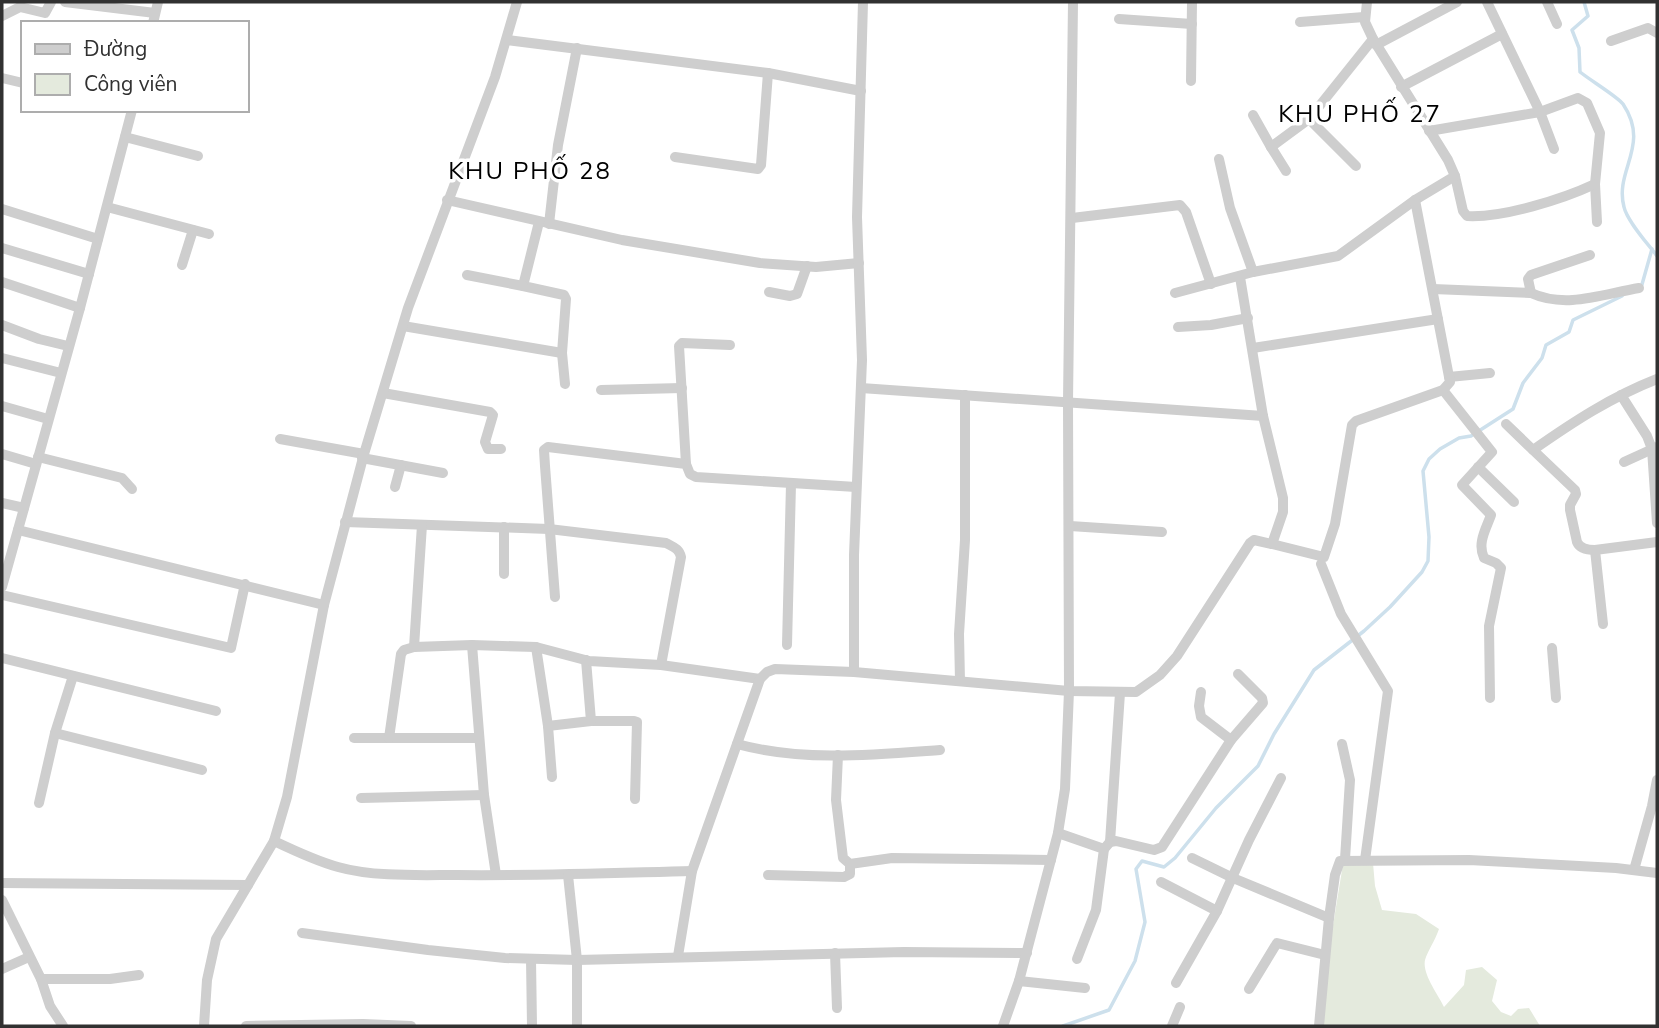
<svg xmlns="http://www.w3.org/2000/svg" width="1659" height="1028" viewBox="0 0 1659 1028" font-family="'Nunito Sans',sans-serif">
	<rect width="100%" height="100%" fill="#fff"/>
	<!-- green -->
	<path fill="#e4eadd" d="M1373,863L1375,886L1382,910L1416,914L1439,929C1435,941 1428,950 1425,960C1422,974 1438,994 1444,1007L1464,985L1466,970L1482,967L1497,980L1492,1001L1501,1012L1511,1016L1518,1009L1529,1008L1540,1026H1322L1328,956L1343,864Z"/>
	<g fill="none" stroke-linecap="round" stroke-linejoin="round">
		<!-- stream -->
		<g stroke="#cde0ec" stroke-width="3.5">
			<path d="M1584,2L1588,16L1572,30L1579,48L1580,72C1590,80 1618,97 1623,104C1651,146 1614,170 1624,207C1627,221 1648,244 1657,256"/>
			<path d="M1641,288L1652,249"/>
			<path d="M1063,1026L1109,1010L1135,961L1145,922L1136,869L1142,861L1164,867L1175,858L1216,808L1258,766L1274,734L1314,670L1364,631L1390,607L1422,572L1428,561L1429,537L1423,471L1429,459L1440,449L1459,438L1471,436L1513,409L1523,383L1542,358L1546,345L1569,332L1573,320L1622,296"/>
		</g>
		<!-- street -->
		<g stroke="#cecece" stroke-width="10">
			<path d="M65,2L155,13"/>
			<path d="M1487,2L1540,112L1554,149"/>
			<path d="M1547,2L1557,24"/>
			<path d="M2,16L20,7L45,13L51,2"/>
			<path d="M1119,19L1192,24"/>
			<path d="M1300,22L1364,17"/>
			<path d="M153,23L158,2"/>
			<path d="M507,40L768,73L861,91"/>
			<path d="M1611,41L1648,28L1657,33"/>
			<path d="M1376,45L1457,2"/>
			<path d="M2,78L23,83"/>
			<path d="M1191,81L1192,2"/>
			<path d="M1401,87L1502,34"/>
			<path d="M1253,115L1271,147"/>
			<path d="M1429,131L1540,112L1578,98L1587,103L1600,133L1595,184L1597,222"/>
			<path d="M125,137L198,156"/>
			<path d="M675,157L758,169L761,165L768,73"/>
			<path d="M1219,159L1230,208L1253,272"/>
			<path d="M1356,166L1309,119L1373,39"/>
			<path d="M1286,171L1271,147L1309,119"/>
			<path d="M1455,176L1463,211L1467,216C1503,218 1563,199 1595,184"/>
			<path d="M447,200L622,240L760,263L816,267L859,263"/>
			<path d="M107,207L209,234"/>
			<path d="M2,209L98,239"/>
			<path d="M1072,218L1180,205L1186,212L1211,284"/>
			<path d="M539,222L523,286L564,295L566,299L562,353L565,384"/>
			<path d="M549,224L558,145L577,48"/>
			<path d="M2,248L89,274"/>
			<path d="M182,265L193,230"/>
			<path d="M467,275L523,286"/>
			<path d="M2,282L80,308"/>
			<path d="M1433,289L1531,293L1528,279L1531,275L1590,255"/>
			<path d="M769,292L790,296L797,294L807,266"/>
			<path d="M1175,293L1253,272L1338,256L1415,200L1455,176L1448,160L1373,39L1365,22L1367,2"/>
			<path d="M1531,293C1566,309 1603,294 1639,288"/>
			<path d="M2,325L39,339L68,346"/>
			<path d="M403,326L562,353"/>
			<path d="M1178,327L1211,325L1248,318"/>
			<path d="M1253,348L1438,319"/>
			<path d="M2,358L61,373"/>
			<path d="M1449,377L1490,373"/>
			<path d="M861,388L1263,416"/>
			<path d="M601,390L682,388"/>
			<path d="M1443,390L1492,452L1462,485L1491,515C1486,529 1477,543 1484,558L1496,563L1501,568L1489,626L1490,698"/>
			<path d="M383,393L490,412L493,415L485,442L488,449H501"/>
			<path d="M1621,395L1647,436L1652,449L1657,523"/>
			<path d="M2,406L48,419"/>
			<path d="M1506,424L1533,450"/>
			<path d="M280,439L364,454"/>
			<path d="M2,454L36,464"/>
			<path d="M38,457L122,478L132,489"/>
			<path d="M362,458L443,473"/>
			<path d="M1624,462L1657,447"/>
			<path d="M686,464L679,346L682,343L730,345"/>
			<path d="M1478,467L1514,502"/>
			<path d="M395,487L401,465"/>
			<path d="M2,503L24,508"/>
			<path d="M345,522L549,529L666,543C673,547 679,548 681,557L661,665"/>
			<path d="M1070,526L1162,532"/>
			<path d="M504,527V574"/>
			<path d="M18,530L324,605"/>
			<path d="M1272,544L1324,557L1335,524L1352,425L1356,421L1443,390L1450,382L1415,200"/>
			<path d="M1595,550C1588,550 1580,549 1577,542L1570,510V505L1576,494L1575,490L1533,450C1573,422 1611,397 1657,379"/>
			<path d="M1321,564L1341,614L1388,691L1365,860"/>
			<path d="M2,587L80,308L132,110"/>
			<path d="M2,595L231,648L245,584"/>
			<path d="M555,597L545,466L544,450L548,447L686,464L690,474L696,477L856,487"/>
			<path d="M1603,624L1595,550L1657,542"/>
			<path d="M472,645L484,795L496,875"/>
			<path d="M787,645L791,484"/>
			<path d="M414,647L422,525"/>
			<path d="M536,647L548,726L552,777"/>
			<path d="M1552,648L1556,698"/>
			<path d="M2,658L216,711"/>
			<path d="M854,672V555L862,360L857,217L863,2"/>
			<path d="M960,681L959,634L965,540V395"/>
			<path d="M1201,692L1199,706L1201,717L1231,740L1263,703L1262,698L1238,674"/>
			<path d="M591,721H634L637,722L635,799"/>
			<path d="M548,726L591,721L586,660"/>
			<path d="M55,733L202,770"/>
			<path d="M354,738H479"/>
			<path d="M389,738L401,654L404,650L414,647L472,645L536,647L589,661L661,665L760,679"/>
			<path d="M737,744C803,762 873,755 940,750"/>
			<path d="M1342,744L1350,780L1345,859"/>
			<path d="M838,755L836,800L843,858L850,864L892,858L1051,860"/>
			<path d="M361,798L484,795"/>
			<path d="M39,803L55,733L73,676"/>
			<path d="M1058,833L1104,849L1096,910L1077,959"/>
			<path d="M274,841C295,851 316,861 338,867C373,877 420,875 456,875C535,876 613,873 692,871"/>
			<path d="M1110,842L1120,693"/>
			<path d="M1104,849L1110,842L1116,841L1154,850L1162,847L1231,740"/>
			<path d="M1192,858L1233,878L1329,918"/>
			<path d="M1634,870L1652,806L1657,780"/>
			<path d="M568,875L577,960V1026"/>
			<path d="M768,875L844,877L850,874V864"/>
			<path d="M1161,882L1217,911"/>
			<path d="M2,883L248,885"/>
			<path d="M2,900L41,979L50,1006L63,1026"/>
			<path d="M302,933L428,950L505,958L577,960L904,952L1027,953"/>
			<path d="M835,953L837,1008"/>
			<path d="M678,956L692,871L760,679L767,672L775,669L854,672L1069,691L1136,692L1160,675L1177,656L1250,543L1254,540L1272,544L1283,512V498L1263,416L1240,277"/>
			<path d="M531,959L532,1026"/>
			<path d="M2,969L29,957"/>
			<path d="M41,979H110L139,975"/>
			<path d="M1019,981L1085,988"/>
			<path d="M1176,983L1217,911L1249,840L1281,778"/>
			<path d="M1249,989L1277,943L1325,955"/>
			<path d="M204,1026L207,980L216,939L274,841L287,797L324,605L364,454L408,308L495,77L517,2"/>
			<path d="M246,1026L363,1024L411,1026"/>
			<path d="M1003,1026L1019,981L1058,833L1065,789L1069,691L1068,402L1073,2"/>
			<path d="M1172,1026L1180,1007"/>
			<path d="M1319,1026L1329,918L1335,875L1340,861L1469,860L1616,868L1657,873"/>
		</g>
	</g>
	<g text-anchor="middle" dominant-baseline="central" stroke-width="7" stroke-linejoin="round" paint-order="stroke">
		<!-- quarter labels -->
		<g font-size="24" letter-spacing="2" fill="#000" stroke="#fff">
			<text x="1360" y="114">KHU PHỐ 27</text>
			<text x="530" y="171">KHU PHỐ 28</text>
		</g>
	</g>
	<!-- border -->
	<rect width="1659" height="1028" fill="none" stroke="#313131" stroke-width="7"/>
	<!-- legend -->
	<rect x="21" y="21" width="228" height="91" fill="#ffffff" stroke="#adadad" stroke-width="2"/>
	<rect x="35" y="44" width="35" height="10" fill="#cecece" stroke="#adadad" stroke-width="2"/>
	<text x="84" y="56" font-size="21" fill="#313131">Đường</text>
	<rect x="35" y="74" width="35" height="21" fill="#e4eadd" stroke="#adadad" stroke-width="2"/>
	<text x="84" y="91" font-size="21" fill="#313131">Công viên</text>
</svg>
